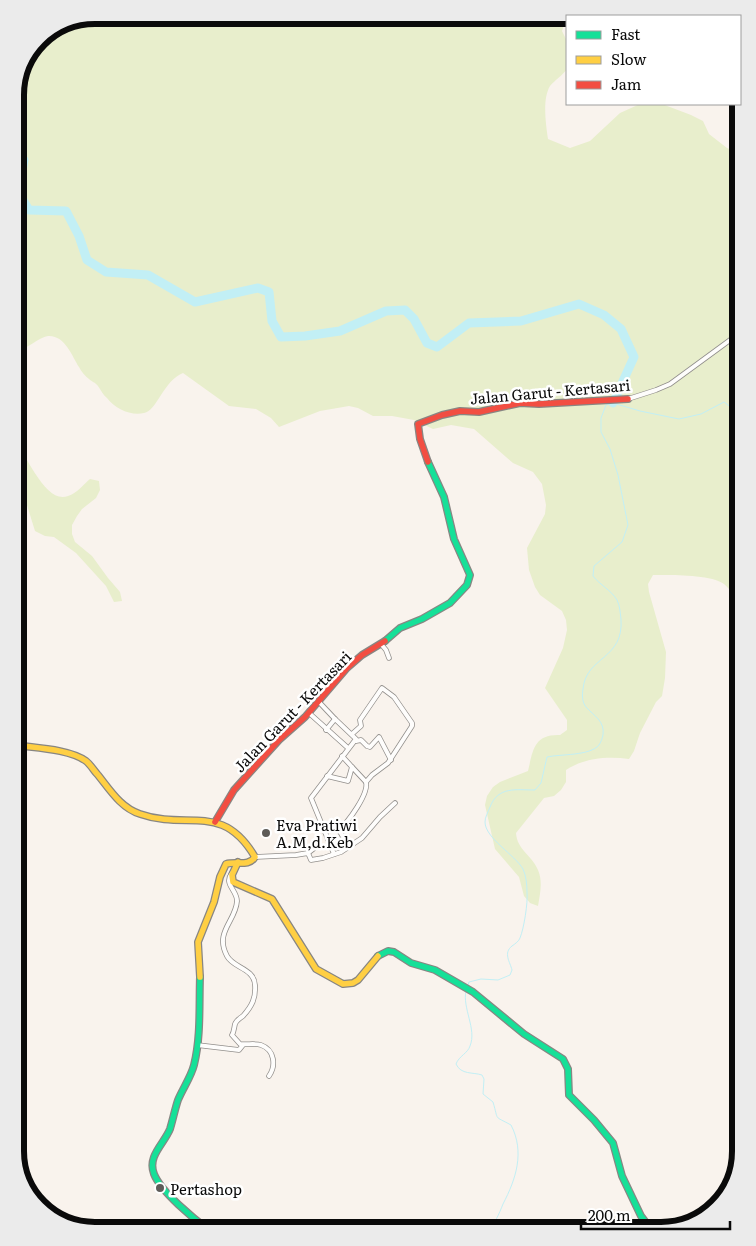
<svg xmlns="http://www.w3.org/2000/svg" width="756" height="1246" viewBox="0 0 756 1246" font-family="Literata,serif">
	<rect width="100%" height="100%" fill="#f9f3ed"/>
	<!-- green -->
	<g fill="#e8eecc">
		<path d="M95,15H572L567,16L562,31L567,41V69C563,75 555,80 550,86C542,99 546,125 548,139L570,148L590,141L620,113L640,104H662L691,115L703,121L709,134L727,148L741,154V601C733,596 730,589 724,584C710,574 670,575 653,575L648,584L649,592L666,652L665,678L662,696L656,702L640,733L634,751L629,759C607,756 584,758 566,770V782L561,790L554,796L544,798L516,833C517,850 532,855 538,870C543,881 540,894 538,906L530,903L524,896L519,877L495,849L485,805L487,796L493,787L500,782L528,771C533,750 534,734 560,735L567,730V720L545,688L563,648L567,630L566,620L562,611L540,595L535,587L529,570L527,548L545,514L546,505L542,484L533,472L513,463L474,429L451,425L433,429L414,420L392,416H373L358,408L349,406L320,411L279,427L271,418L256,409L229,406L183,373C163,381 157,411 144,413C131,416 115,409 107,398C103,395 101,390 98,386C95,382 92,382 89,379C85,376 81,371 79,367C72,356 65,335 48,336C40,337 32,345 24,348L15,344V90L39,38Z"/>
		<path d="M15,441C26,454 46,505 68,496C77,493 83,485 90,479L99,481L100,490L96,498L82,509L77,516L72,525V534L75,542L92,556L108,578L120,592L122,601L114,602L106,586L76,553L54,537L45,536L35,531L22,489L15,479Z"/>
	</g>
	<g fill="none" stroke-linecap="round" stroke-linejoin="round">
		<!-- stream -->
		<g stroke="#c2eff5" stroke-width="1">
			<path d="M468,985L469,982L481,979L498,980L510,975L512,970C510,962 503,953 512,946C515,944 519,941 520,938C524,928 528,903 527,892C527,885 526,875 523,869C515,855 485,838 485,822C485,817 488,812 490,807C498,786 516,790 535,790L541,783L547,757C560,754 590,756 599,745C601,742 602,739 603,735C605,721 594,716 586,707C582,702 582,695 583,689C586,656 624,660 621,619C620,612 620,606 617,600C611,590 600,585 593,576L594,566L622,542L628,525L618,475L610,449L601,432V418L606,405L613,403L640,411L679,419L701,414L724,402L741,415"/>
			<path d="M466,991C462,1008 477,1029 470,1046C468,1053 459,1056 456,1064C461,1075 473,1072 482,1075L484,1079L483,1094L493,1102C499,1122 493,1115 511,1125C525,1152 516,1179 503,1204C499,1214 495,1224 487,1231"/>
		</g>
		<!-- river -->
		<path stroke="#c2eff5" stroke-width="9" d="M15,153L24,160L18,192L29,210L66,211L79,236L87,260L106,272L148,275L195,302L258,288L269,292L272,321L281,337L305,336L340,331L386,311L405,310L414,319L427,343L437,347L469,323L521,321L579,304L604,315L621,329L634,357L613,403"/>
		<!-- street casing -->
		<g stroke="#928f8c" stroke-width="5.5">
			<g id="street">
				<path d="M628,399L656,390L670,384L741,332"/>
				<path d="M381,644L386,650L389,658"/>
				<path d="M319,702L335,719"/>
				<path d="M309,713L348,748"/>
				<path d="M326,730L335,719L356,739L311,798L334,854"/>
				<path d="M356,741L361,740L367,746L370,747L379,737L391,760"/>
				<path d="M342,756L352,767"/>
				<path d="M327,776L348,781L352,767L366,782L372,775L388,763L412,726V723L394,697L382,688L360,720L361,726L352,734"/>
				<path d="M349,847L339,830C348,822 369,794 366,782"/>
				<path d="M308,853L317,846"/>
				<path d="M255,857L296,855L308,853L311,860L323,858L341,852L362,838L380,817L395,803"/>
				<path d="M232,873C223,884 237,890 237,901C236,921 214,932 227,956C233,968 254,968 255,985C256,998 252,1006 243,1016C240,1018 236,1021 235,1024C234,1028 234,1032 232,1035L240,1044C247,1045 255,1043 261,1045C275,1050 276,1066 269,1076"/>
				<path d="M197,1045L239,1050L243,1045"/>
			</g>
		</g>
		<!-- fast casing -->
		<g stroke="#888683" stroke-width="8">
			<g id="fast">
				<path d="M385,641L400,628L422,619L450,603L467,585L470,575L454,539L444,497L428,462"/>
				<path d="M378,956L388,951L394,952L411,963L435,970L473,992L524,1034L563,1059L568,1069L569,1095L594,1120L613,1143L622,1176L641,1216L647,1224L662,1231"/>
				<path d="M200,977C199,1006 201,1037 194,1065C191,1077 183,1088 178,1100C175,1109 173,1119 170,1129C164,1144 147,1156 154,1174C161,1192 194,1219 210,1231"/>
			</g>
		</g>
		<!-- slow casing -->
		<g stroke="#888683" stroke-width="8">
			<g id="slow">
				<path d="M15,745C35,748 69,749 86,761C91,765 94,771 98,775C110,790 121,808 140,814C188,831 222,801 255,857C249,867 236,861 226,864L220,877L214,902L198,942L200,977"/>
				<path d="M238,862L232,875L233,882L272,899L316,969L343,984L353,983L358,980L378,956"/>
			</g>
		</g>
		<!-- jam casing -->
		<g stroke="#888683" stroke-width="8">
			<g id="jam">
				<path d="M428,462L420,439L418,424L442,415L460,411L479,412L520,403L539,404L628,399"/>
				<path d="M215,822L234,790L279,740L305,717L347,668L362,655L385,641"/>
			</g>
		</g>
		<!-- street -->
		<use href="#street" stroke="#fefdfc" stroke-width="4"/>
		<!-- fast -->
		<use href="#fast" stroke="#16e098" stroke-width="5.5"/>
		<!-- slow -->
		<use href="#slow" stroke="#ffcf43" stroke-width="5.5"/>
		<!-- jam -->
		<use href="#jam" stroke="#f24e42" stroke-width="5.5"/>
	</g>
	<!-- markers -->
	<g fill="#5e5c59" stroke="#fff" stroke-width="2">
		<circle cx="266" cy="833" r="5"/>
		<circle cx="160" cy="1188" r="5"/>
	</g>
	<g text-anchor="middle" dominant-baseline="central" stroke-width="5" stroke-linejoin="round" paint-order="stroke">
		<!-- street labels -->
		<g font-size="15" fill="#0a0a0a" stroke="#fff">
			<text transform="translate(550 391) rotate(-5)">Jalan Garut - Kertasari</text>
			<text transform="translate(292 711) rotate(-46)">Jalan Garut - Kertasari</text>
		</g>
		<!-- poi labels -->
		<g font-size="15" fill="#0a0a0a" stroke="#fff" text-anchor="start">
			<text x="276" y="824">Eva Pratiwi<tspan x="276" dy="17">A.M,d.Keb</tspan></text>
			<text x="170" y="1188">Pertashop</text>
		</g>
	</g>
	<!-- crop -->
	<path d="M0 0H756V1246H0ZM95 24H661A71 71 0 0 1 732 95V1151A71 71 0 0 1 661 1222H95A71 71 0 0 1 24 1151V95A71 71 0 0 1 95 24Z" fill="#ebebeb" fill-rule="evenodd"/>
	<path fill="none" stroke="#0a0a0a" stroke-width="6" d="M95 24H661A71 71 0 0 1 732 95V1151A71 71 0 0 1 661 1222H95A71 71 0 0 1 24 1151V95A71 71 0 0 1 95 24Z"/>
	<!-- legend -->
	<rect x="566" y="15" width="175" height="90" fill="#ffffff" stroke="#9d9d9d"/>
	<rect x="576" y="31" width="25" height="8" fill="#16e098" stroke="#9d9d9d"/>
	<text x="611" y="40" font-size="15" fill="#0a0a0a">Fast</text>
	<rect x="576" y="56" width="25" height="8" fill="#ffcf43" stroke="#9d9d9d"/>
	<text x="611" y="65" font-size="15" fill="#0a0a0a">Slow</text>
	<rect x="576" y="81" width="25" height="8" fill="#f24e42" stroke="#9d9d9d"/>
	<text x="611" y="90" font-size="15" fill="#0a0a0a">Jam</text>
	<!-- scale -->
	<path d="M581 1221v8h149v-8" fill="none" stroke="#0a0a0a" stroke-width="2.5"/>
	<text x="588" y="1221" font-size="15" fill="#0a0a0a" stroke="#ffffff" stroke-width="4" paint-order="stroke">200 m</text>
</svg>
